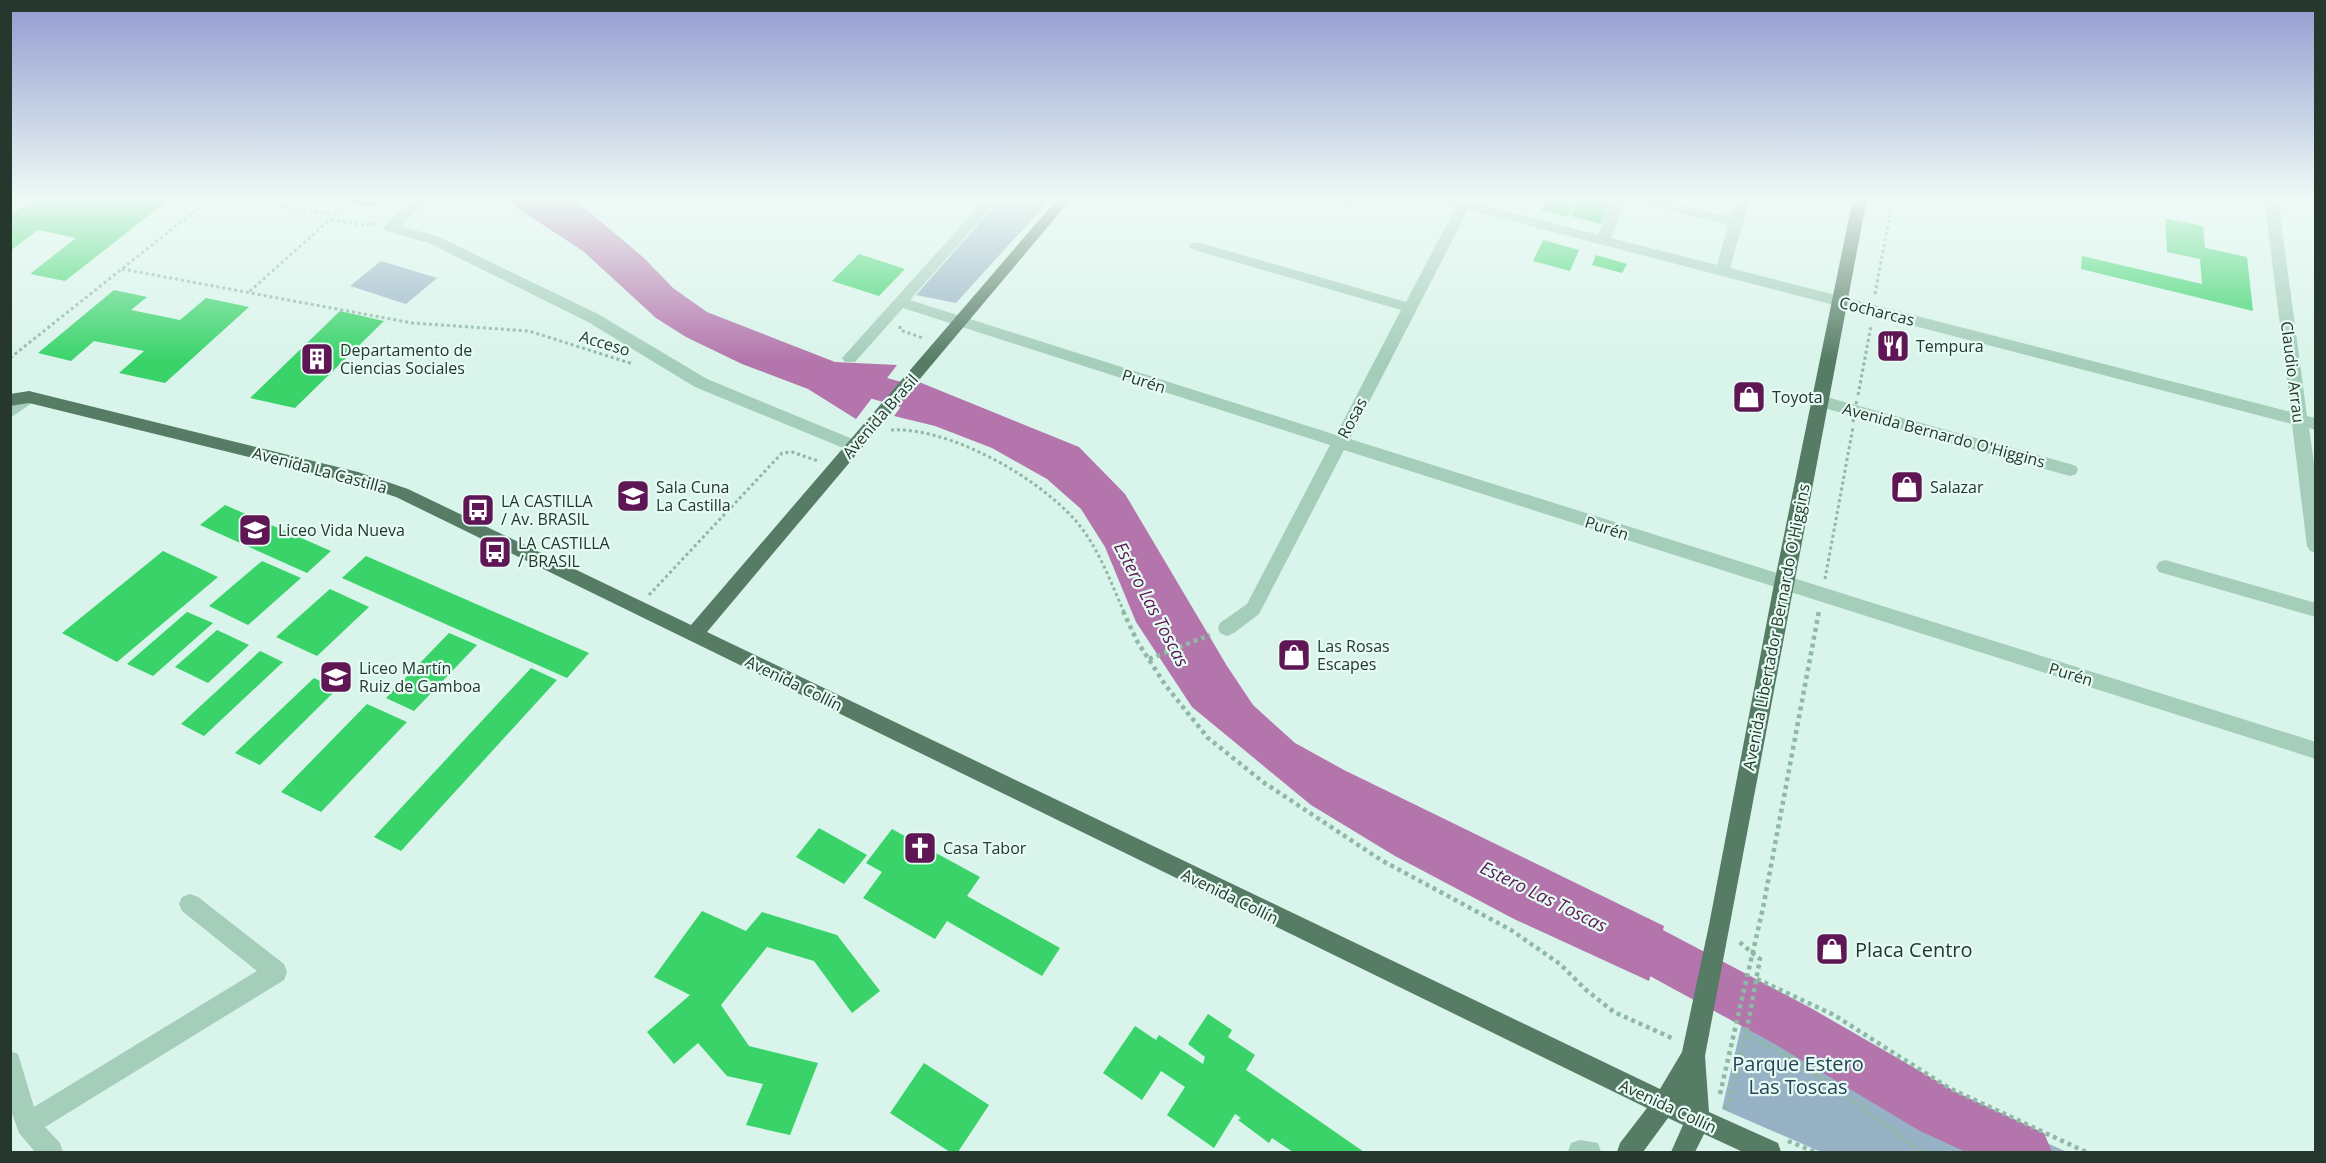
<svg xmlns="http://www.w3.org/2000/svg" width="2326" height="1163" viewBox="0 0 2326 1163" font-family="'Open Sans',sans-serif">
	<rect width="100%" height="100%" fill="#d9f4ea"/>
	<!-- green -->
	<g fill="#98b2c5">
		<path d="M1002,198H1051L956,303L916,295Z"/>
		<path d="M381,261L437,278L406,304L350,286Z"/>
		<path d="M1751,984L1827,1019L1953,1101L2067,1152H1821L1722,1109Z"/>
	</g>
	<!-- water -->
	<g fill="#b475ac">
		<path d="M502,198H573L644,258L673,288L707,312L835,362L897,365L856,419L808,389L742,364L686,337L656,318L583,251Z"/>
		<path d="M919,382L1079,447L1125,494L1227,666L1253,705L1295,743L1344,770L1664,926L1649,981L1514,919L1395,856L1311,805L1192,707L1136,622L1105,547L1081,509L1047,479L992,448L935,426L894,416Z"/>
	</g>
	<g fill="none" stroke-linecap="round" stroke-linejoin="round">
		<!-- river -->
		<g fill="#b475ac" fill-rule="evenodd">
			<path d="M826,361L923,388L972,407L977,416L972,425L959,429L897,406L814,382L808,373L814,364Z"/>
			<path d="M1608,904L1625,910L1809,1007L1958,1093L2044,1133L2052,1152H1966L1920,1131L1773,1043L1591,944L1583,927L1591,910Z"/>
		</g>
	</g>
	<!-- building -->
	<g fill="#39d36a">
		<path d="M35,198H171L65,281L30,274L76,238L38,230L10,251V215Z"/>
		<path d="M300,198H382L372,207L327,198L321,203Z"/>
		<path d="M1326,198H1354L1348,205Z"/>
		<path d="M1546,198L1574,202L1568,217L1541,210Z"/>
		<path d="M1577,198H1610L1601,224L1570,216Z"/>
		<path d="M2165,218L2203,226L2205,248L2247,257L2253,311L2081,269L2082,256L2202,284L2200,259L2167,252Z"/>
		<path d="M1543,240L1579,250L1570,271L1533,261Z"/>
		<path d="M859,254L905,269L879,296L832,281Z"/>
		<path d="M1596,255L1627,264L1622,273L1592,265Z"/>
		<path d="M114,290L147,297L131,310L180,320L206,298L249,307L165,383L119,373L144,351L94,341L71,361L38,353Z"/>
		<path d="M340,311L384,321L295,408L250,398Z"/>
		<path d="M225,505L331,551L307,573L200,525Z"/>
		<path d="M163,551L218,577L117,662L62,633Z"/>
		<path d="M366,556L589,653L567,678L342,578Z"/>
		<path d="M262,561L301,578L248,625L209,606Z"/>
		<path d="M330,589L369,607L317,656L276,637Z"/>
		<path d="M187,612L213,623L153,676L127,664Z"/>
		<path d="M217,630L249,645L208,683L175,667Z"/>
		<path d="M449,633L477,645L414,711L386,698Z"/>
		<path d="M260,651L283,662L204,736L181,724Z"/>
		<path d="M531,668L557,680L401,851L374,837Z"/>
		<path d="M314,678L337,689L260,765L235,753Z"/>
		<path d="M367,704L407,722L321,812L281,792Z"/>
		<path d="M819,828L867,855L844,884L796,857Z"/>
		<path d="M892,829L980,877L967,896L1060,948L1042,976L947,921L935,939L863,898L882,872L866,863Z"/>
		<path d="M702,911L746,931L762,912L837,935L880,991L852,1013L814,961L767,947L721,1005L749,1046L818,1063L790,1135L746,1125L763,1084L727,1076L698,1043L674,1064L647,1032L690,995L654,977Z"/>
		<path d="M1208,1014L1232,1030L1228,1037L1255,1055L1246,1070L1364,1152H1293L1272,1138L1269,1143L1238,1120L1241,1118L1235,1114L1214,1148L1167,1115L1185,1087L1161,1071L1142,1100L1103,1073L1135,1026L1156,1040L1159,1035L1203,1064L1205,1057L1188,1044Z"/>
		<path d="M924,1063L989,1105L958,1152H950L890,1113Z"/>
	</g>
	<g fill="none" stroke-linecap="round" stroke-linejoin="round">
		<!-- path-far1 -->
		<g stroke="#8eb9a4" stroke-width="3" stroke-dasharray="3 3" stroke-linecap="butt">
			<path d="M238,198L335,215L249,292"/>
			<path d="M331,220L364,225L377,223"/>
			<path d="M122,269L412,323L529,331L633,364"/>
			<path d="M1875,294L1893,198"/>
			<path d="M900,326V330L923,338"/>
			<path d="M10,358L211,198"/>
			<path d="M1858,395L1871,326"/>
			<path d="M891,430C949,427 1036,476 1075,520C1098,546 1110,581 1124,612"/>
			<path d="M1825,579L1853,427"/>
			<path d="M649,595L782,453L792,452L818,461"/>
		</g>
		<!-- path -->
		<g stroke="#8eb9a4" stroke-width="4.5" stroke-dasharray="4 4" stroke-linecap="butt">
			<path d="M1123,611L1137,641L1166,686L1208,738L1263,782L1381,860L1511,930L1560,964L1585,989L1614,1012L1674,1039"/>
			<path d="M1149,659L1210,635"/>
			<path d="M1757,979L1834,1015L1949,1088L2086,1152"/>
			<path d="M1746,1035L1792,1057L1922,1152"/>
			<path d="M1720,1094L1763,908L1819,611"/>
			<path d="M1727,1109L1746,1035L1760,959L1738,941"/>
			<path d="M1788,1141L1815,1152"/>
		</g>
		<!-- minor -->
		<g fill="#a4cdba" fill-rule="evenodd">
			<path d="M415,198H430L401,226L439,237L598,314L707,379L860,442L862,446L860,450H848L695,387L588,322L429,243L386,231L384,228L386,225Z"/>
			<path d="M986,198H1000L910,300L1336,435L1401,310L1191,249L1189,246L1191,243H1201L1406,302L1456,207L1434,201L1432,198H1474L1472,202L1598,235L1612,198H1626L1611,238L1717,265L1728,225L1674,212L1672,209L1679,205L1730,217L1736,198H1750L1730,268L2291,412L2264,198H2278L2307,416L2316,418V430L2309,428L2316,477V553L2310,551L2307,546L2292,424L1468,210L1350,439L2316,742V759L1344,450L1259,614L1234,633L1227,636L1220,633L1218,628L1220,623L1247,604L1330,445L903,308L855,362H845L842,358Z"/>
			<path d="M1629,198H1653L1671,202L1673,205L1666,209L1631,201Z"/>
			<path d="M2308,198H2316V202L2310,201Z"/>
			<path d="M29,391L35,393L37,397L35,401L10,418V403Z"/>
			<path d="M1819,395L2070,464L2076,466L2078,470L2076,474L2070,476L1813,405L1811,401L1813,397Z"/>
			<path d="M2165,560L2316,603V617L2159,572L2156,567L2159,562Z"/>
			<path d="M190,894L198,897L284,964L287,972L284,980L45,1127L60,1143L63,1152H35L19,1133L10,1108V1051L18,1054L34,1107L257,971L182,911L179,904L182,897Z"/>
			<path d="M1580,1140L1598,1143L1601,1152H1568L1571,1143Z"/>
		</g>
		<!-- major -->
		<path fill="#567c65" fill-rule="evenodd" d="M1058,198H1072L707,632L1660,1089L1682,1052L1709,925L1774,584L1853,198H1867L1705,1056L1709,1112L1778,1143L1781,1152H1743L1704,1134L1695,1152H1671L1683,1125L1668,1118L1643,1152H1617L1620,1143L1647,1108L396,497L350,482L29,403L10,406V394L29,391L358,472L408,489L691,625Z"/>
		<!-- path-bridge -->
		<path stroke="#8eb9a4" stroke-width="3" stroke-dasharray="3 3" stroke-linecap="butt" d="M1853,422L1857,399"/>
	</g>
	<!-- sky -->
	<linearGradient id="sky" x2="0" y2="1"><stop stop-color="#939bd0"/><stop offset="0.55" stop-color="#eefaf6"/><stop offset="1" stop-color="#eefaf6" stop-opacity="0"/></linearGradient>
	<rect width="2326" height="361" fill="url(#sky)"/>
	<!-- icons -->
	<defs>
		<g id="restaurant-square" transform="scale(1.725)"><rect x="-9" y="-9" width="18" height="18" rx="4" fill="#5e1754" stroke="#e6fbf3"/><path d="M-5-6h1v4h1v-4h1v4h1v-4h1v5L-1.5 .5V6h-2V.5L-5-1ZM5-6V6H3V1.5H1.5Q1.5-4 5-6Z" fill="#fff"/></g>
		<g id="building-square" transform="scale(1.725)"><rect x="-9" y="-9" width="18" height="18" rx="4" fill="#5e1754" stroke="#e6fbf3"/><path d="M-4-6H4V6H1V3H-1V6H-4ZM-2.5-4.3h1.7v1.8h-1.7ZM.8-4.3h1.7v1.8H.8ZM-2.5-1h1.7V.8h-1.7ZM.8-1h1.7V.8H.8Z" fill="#fff"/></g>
		<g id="shop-square" transform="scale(1.725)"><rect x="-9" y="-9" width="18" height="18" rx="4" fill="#5e1754" stroke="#e6fbf3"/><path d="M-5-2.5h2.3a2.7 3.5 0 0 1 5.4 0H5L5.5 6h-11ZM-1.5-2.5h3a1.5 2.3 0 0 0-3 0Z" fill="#fff"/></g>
		<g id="school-square" transform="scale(1.725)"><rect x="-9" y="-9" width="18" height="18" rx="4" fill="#5e1754" stroke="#e6fbf3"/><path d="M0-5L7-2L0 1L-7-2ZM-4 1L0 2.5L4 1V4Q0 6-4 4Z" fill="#fff"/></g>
		<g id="bus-square" transform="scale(1.725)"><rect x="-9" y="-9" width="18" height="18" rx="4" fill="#5e1754" stroke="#e6fbf3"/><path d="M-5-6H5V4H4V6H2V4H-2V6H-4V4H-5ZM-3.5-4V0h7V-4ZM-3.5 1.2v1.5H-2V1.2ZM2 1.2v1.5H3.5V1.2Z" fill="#fff"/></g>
		<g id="church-square" transform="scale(1.725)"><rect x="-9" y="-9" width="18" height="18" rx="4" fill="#5e1754" stroke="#e6fbf3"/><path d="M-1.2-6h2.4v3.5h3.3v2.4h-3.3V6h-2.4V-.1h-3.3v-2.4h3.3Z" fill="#fff"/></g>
	</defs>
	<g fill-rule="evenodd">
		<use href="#restaurant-square" x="1893" y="346"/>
		<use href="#building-square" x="317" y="359"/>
		<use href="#shop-square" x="1749" y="397"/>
		<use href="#shop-square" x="1907" y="487"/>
		<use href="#school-square" x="633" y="496"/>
		<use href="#bus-square" x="478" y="510"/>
		<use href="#school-square" x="255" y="530"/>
		<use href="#bus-square" x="495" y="552"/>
		<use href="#shop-square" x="1294" y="655"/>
		<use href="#school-square" x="336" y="677"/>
		<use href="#church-square" x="920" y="848"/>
		<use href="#shop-square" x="1832" y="949"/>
	</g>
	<g text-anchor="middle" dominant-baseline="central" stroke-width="4.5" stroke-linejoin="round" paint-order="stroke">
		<!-- street labels -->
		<g font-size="16" fill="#26382d" stroke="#e6fbf3">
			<text transform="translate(1877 311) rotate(14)">Cocharcas</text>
			<text transform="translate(605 343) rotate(17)">Acceso</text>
			<text transform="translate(2293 372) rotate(83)">Claudio Arrau</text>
			<text transform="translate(1144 381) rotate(18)">Purén</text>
			<text transform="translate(880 416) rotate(-49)">Avenida Brasil</text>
			<text transform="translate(1352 418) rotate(-62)">Rosas</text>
			<text transform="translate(1944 435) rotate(15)">Avenida Bernardo O'Higgins</text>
			<text transform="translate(320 470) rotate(15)">Avenida La Castilla</text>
			<text transform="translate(1607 528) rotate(18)">Purén</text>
			<text transform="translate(1776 627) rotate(-79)">Avenida Libertador Bernardo O'Higgins</text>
			<text transform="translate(2071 674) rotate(17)">Purén</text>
			<text transform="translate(794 683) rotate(26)">Avenida Collín</text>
			<text transform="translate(1230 896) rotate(26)">Avenida Collín</text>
			<text transform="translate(1668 1106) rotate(25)">Avenida Collín</text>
		</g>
		<!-- poi labels -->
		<g font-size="16" fill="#26382d" stroke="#e6fbf3" text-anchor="start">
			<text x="1916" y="346">Tempura</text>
			<text x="340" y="350">Departamento de<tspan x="340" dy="18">Ciencias Sociales</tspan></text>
			<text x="1772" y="397">Toyota</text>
			<text x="656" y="487">Sala Cuna<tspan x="656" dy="18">La Castilla</tspan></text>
			<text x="1930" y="487">Salazar</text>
			<text x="501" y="501">LA CASTILLA<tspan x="501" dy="18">/ Av. BRASIL</tspan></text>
			<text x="278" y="530">Liceo Vida Nueva</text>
			<text x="518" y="543">LA CASTILLA<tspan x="518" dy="18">/ BRASIL</tspan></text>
			<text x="1317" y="646">Las Rosas<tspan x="1317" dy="18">Escapes</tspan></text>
			<text x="359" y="668">Liceo Martín<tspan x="359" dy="18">Ruiz de Gamboa</tspan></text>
			<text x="943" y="848">Casa Tabor</text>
		</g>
		<!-- water labels -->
		<g font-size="18" font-style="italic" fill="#5e1754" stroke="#e6fbf3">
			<text transform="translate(1152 604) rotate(62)">Estero Las Toscas</text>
			<text transform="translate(1544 896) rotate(26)">Estero Las Toscas</text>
		</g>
		<!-- near-poi labels -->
		<g font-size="20" fill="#26382d" stroke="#e6fbf3" text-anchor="start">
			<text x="1855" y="949">Placa Centro</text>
		</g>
		<!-- near-park labels -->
		<g font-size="20" fill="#274359" stroke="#e6fbf3">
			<text x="1798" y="1063">Parque Estero<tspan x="1798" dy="23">Las Toscas</tspan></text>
		</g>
	</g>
	<!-- border -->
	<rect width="2326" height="1163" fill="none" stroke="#26382d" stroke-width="24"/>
</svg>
